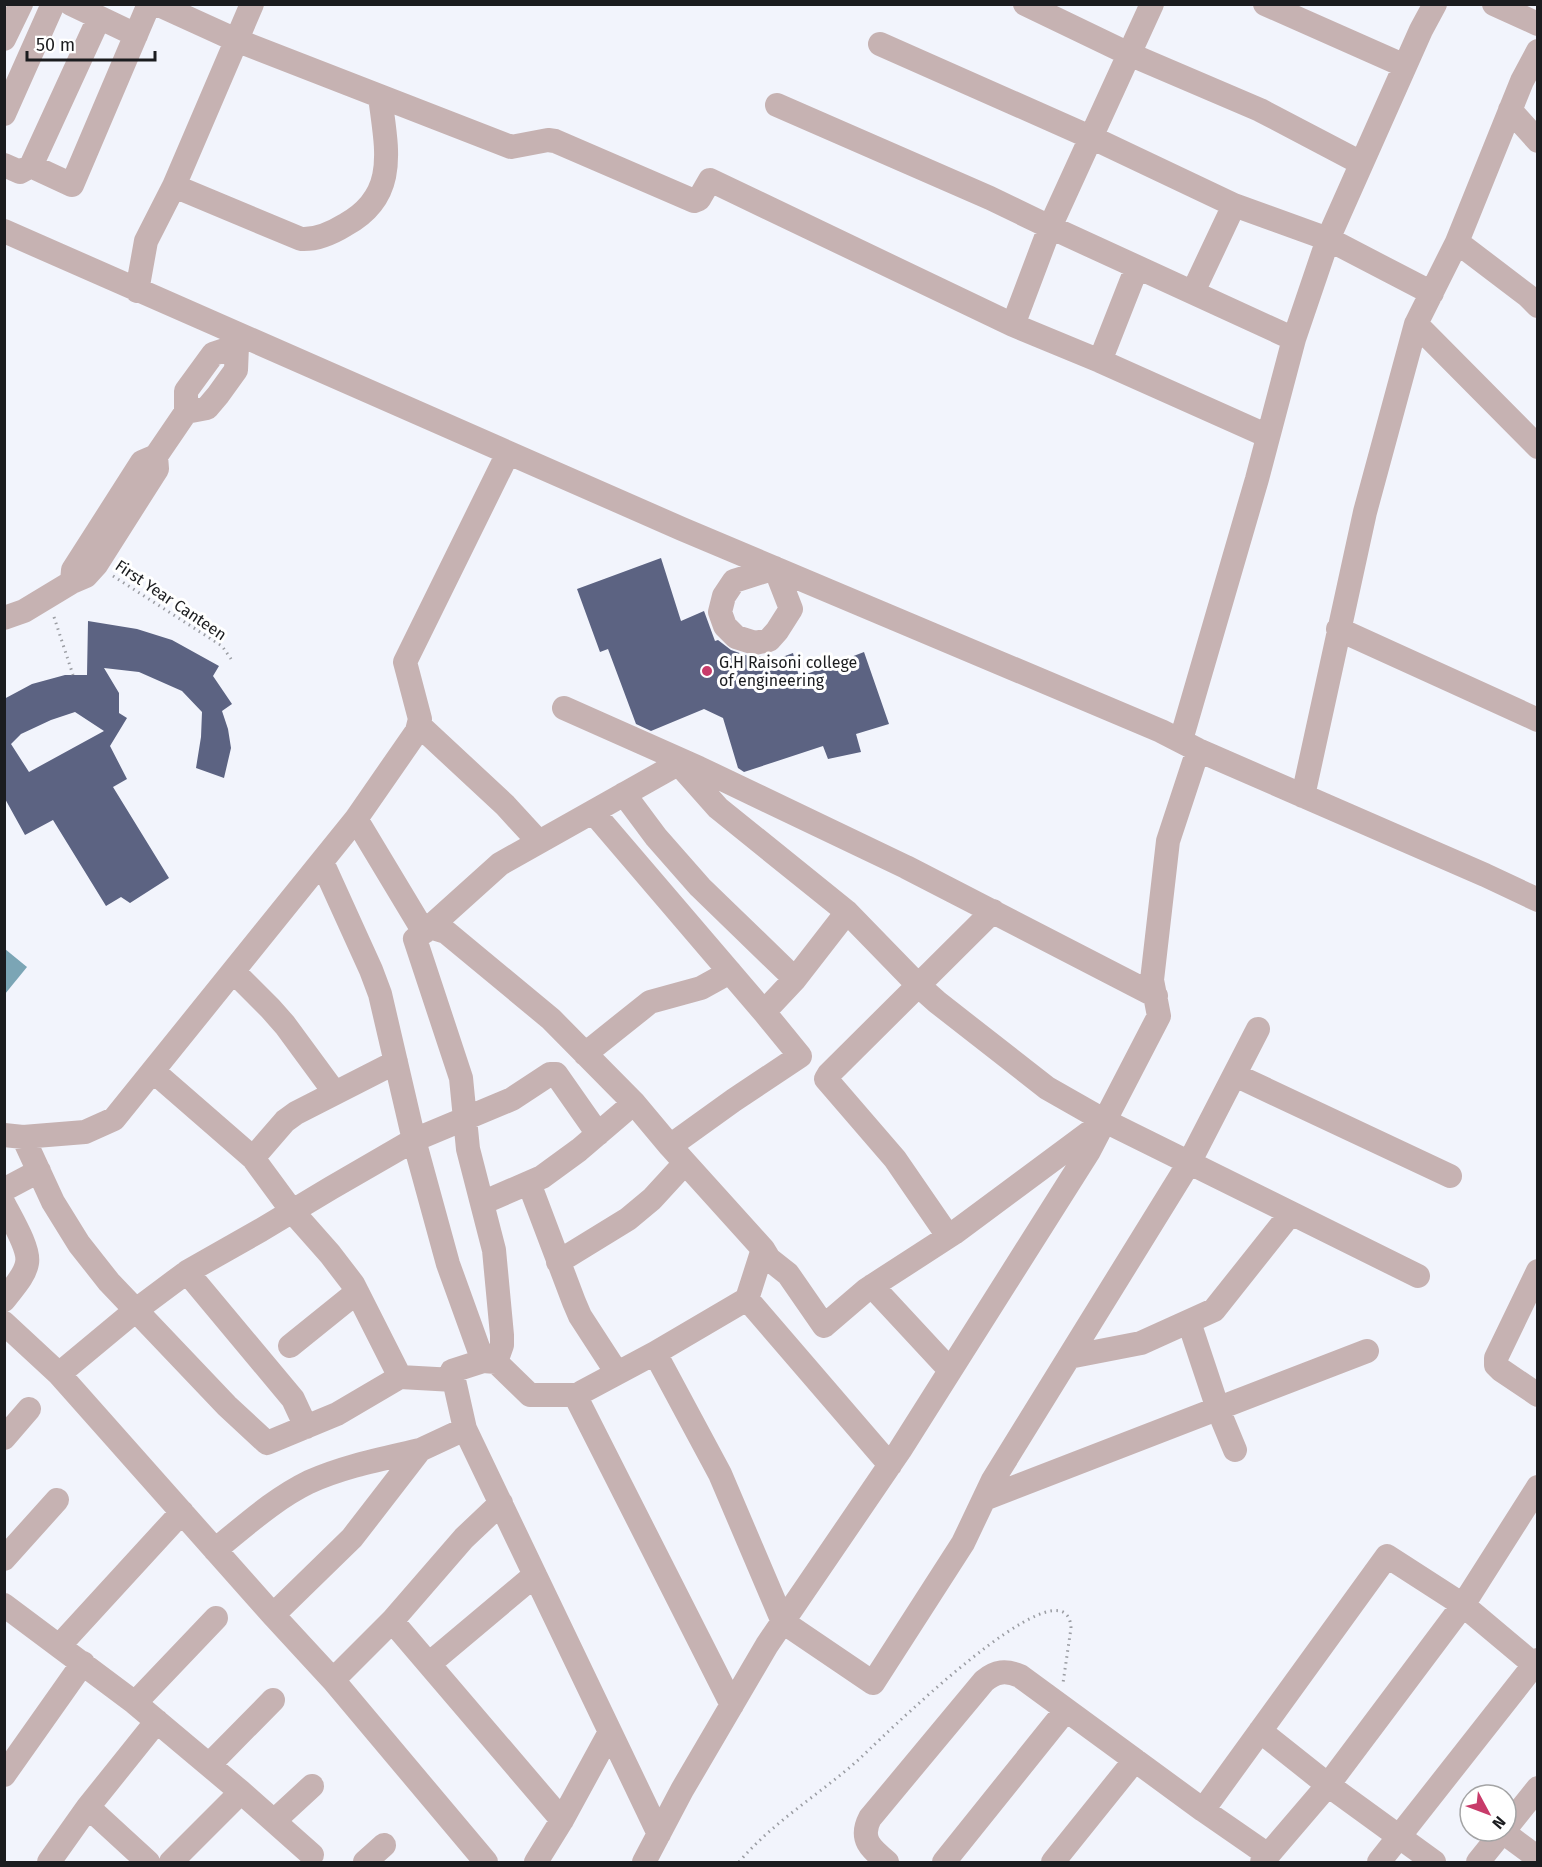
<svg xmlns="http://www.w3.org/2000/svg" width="1542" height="1867" viewBox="0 0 1542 1867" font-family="'Fira Sans',sans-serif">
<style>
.water{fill:#7ba5b5}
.building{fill:#5c6382;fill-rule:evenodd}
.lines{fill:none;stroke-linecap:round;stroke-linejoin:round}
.path{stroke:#9b9da3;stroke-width:3;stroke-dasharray:1.5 4.5;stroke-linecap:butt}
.minor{stroke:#c6b2b2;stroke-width:24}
.poi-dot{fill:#c83b6a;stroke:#fff;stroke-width:2}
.labels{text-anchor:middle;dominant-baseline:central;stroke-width:6;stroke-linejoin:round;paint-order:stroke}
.street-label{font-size:16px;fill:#1b1c1f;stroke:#fff}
.poi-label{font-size:16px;fill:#1b1c1f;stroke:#fff;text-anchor:start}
</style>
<rect width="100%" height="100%" fill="#f2f4fc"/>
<path class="water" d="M 5,949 L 27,967 L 5,994 Z"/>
<path class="building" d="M 661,558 L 681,621 L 704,611 L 715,641 L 718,640 L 731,650 L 751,657 L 761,656 L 764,664 L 793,653 L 799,677 L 864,652 L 889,724 L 856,734 L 861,752 L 828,759 L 823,746 L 744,772 L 738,768 L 723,718 L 704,709 L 651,731 L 636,724 L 608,649 L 600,652 L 577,589 Z
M 88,621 L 137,629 L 172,640 L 219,666 L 213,676 L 232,704 L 222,711 L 228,729 L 231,748 L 224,778 L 196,768 L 201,737 L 202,712 L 182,691 L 139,672 L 104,668 L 119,693 L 119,713 L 127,718 L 110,746 L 127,779 L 113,787 L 169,878 L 130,903 L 121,897 L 106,906 L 53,820 L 25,835 L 4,797 L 4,699 L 32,684 L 65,675 L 87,675 ZM 75,712 L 104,731 L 29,772 L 11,744 L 21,734 L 51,720 Z"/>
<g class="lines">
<path class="path" d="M 113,576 L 222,646 L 231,659
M 54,617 L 73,675
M 739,1862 C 772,1823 818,1795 856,1762 C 872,1748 1067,1552 1071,1628 L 1063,1683"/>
<path class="minor" d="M 71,4 L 136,35
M 157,4 L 236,40 L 511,147 L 548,140 L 555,141 L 694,201 L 699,199 L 710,180 L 1013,325 L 1050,227 L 1152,4
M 1025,4 L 1129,54 L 1260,110 L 1361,163
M 1265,4 L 1405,66
M 1494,4 L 1538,24
M 4,39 L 21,4
M 880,44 L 1099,141 L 1234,205 L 1328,239 L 1432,293
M 1538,51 L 1522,81 L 1457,242 L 1528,296 L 1538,306
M 777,105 L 990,198 L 1050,227 L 1294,339
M 1510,110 L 1538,141
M 4,114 L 53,4
M 4,165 L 20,172 L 31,166 L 72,185 L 149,4
M 31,166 L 99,18
M 174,186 L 301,239 C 317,240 332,233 345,225 C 400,195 386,147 380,96
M 4,231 L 682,529 L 1161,731 L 1198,750 L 1485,875 L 1538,900
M 1457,242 L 1416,324 L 1538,447
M 137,291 L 146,241 L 174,186 L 252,4
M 1193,292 L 1234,205
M 1013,325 L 1100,361 L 1137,267
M 237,346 L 236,370 L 218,395 L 207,408 L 186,412 L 186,391 L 213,354 Z
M 1100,361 L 1268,436
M 156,456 L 157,469 L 96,565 L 86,576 L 72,582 L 73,570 L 142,462 L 156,456 L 186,412
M 775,568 L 791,609 L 777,631 L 769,640 L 755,643 L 736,637 L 725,626 L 720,612 L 724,596 L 734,581 Z
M 4,618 L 24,611 L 72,582
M 1338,629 L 1538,720
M 564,708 L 699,768 L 906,867 L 1156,996
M 419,725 L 505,805 L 539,842
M 1181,740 L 1257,479 L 1294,339 L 1328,239 L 1421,30 L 1435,4
M 678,763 L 718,808 L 847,912
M 624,794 L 656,837 L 700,887 L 795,979 L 847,912 L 918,985 L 937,1002 L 1047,1088 L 1105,1121
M 1303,796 L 1365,512 L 1416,324
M 593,812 L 764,1012
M 356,819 L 424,932
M 322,862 L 371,970 L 380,994 L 414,1140 L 448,1264 L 483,1361
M 430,927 L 500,864 L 683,761
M 234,972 L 270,1008 L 285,1025 L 335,1093
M 795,979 L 764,1012 L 800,1056 L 734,1100 L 670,1146 L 763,1249 L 769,1259 L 788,1274 L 824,1326 L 866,1290 L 954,1233 L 1105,1121 L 1418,1276
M 585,1054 L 650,1002 L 701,988 L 730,972
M 153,1071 L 253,1158 L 292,1211 L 330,1254 L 353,1284 L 400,1377 L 454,1380
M 1235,1075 L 1450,1176
M 4,1135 L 23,1137 L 85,1132 L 114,1119 L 356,819 L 417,731 L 420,719 L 405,662 L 508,453
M 23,1137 L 53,1202 L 79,1244 L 109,1282 L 227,1406 L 267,1443 L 337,1414 L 400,1377
M 253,1158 L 285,1121 L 296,1113 L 396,1062
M 529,1183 L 574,1302 L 580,1316 L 617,1373
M 4,1192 L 7,1188 L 39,1171
M 482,1203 L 542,1177 L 579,1150 L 634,1103
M 4,1204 C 11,1218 30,1249 27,1263 C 25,1276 12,1289 4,1300
M 948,1236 L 895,1159 L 826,1079 L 829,1074 L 993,911
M 558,1262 L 628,1219 L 652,1199 L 685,1163
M 1538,1271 L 1496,1358 L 1496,1365 L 1501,1370 L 1538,1395
M 187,1272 L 293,1399 L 306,1427
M 872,1286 L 950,1370
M 747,1299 L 763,1249
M 1189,1322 L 1218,1409 L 1235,1450
M 4,1323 L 59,1374 L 273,1615 L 333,1680 L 486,1862
M 290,1346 L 357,1292
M 655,1353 L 582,1392 L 578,1397 L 578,1401 L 732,1705
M 1069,1357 L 1141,1343 L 1214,1310 L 1291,1213
M 496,1362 L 530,1395 L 579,1395
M 59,1374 L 136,1310 L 187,1272 L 261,1230 L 331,1188 L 414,1140 L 512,1099 L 550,1074 L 556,1074 L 598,1134
M 465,1429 L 452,1371 L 483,1361 L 496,1362 L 502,1345 L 502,1335 L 494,1250 L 468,1149 L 461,1078 L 415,939 L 430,927 L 446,932 L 551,1019 L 634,1103 L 670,1146
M 4,1438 L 29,1409
M 890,1465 L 747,1299 L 655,1353 L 720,1474 L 783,1622 L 873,1683 L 963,1543 L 993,1480 L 1189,1163 L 1258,1029
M 984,1499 L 1367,1351
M 215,1550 C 245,1526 274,1499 309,1482 C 345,1466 382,1459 420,1450
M 4,1559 L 57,1500
M 4,1605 L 135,1703 L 241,1792 L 312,1855
M 273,1615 L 352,1538 L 420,1450 L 465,1429 L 659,1834
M 392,1621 L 562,1820
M 60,1645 L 182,1512
M 429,1664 L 535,1575
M 333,1680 L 392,1621 L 464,1538 L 501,1503
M 135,1703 L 216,1618
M 1260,1731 L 1328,1785 L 1463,1605 L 1538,1668
M 209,1765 L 273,1700
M 4,1775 L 83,1663
M 88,1807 L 157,1721
M 274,1821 L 312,1786
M 1506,1828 L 1538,1788
M 1503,1832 L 1538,1858
M 1268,1855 L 1203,1810 L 1387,1556 L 1463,1605 L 1538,1487
M 49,1862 L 88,1807 L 148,1862
M 171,1862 L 241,1792
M 365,1862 L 384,1845
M 536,1862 L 562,1820 L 610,1732
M 644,1862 L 682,1790 L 767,1645 L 900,1450 L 1089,1151 L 1159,1016 L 1152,980 L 1168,841 L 1198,750
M 887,1862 C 871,1849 859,1839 870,1818 L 984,1681 C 996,1671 1006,1670 1020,1676 L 1203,1810
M 944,1862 L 1066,1710
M 1053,1862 L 1135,1760
M 1262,1862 L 1328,1785 L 1434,1862
M 1379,1862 L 1538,1660
M 1478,1862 L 1503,1831"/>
</g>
<circle class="poi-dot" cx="707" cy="671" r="6"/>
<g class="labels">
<g class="street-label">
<text transform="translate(171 600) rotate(34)">First Year Canteen</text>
</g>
<g class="poi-label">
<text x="719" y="662">G.H Raisoni college<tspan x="719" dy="18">of engineering</tspan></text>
</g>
</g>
<rect width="1542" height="1867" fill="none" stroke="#1b1c1f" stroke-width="12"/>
<g transform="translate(1488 1813) rotate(131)"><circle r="28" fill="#ffffff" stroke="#a4a4a5" stroke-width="1.5"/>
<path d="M0-4.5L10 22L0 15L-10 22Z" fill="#c83b6a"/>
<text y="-9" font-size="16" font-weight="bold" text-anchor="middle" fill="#1b1c1f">N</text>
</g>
<path d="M27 51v9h128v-9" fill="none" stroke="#1b1c1f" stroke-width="3"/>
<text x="36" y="51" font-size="18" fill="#1b1c1f" stroke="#ffffff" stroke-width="4.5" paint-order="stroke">50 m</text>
</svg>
